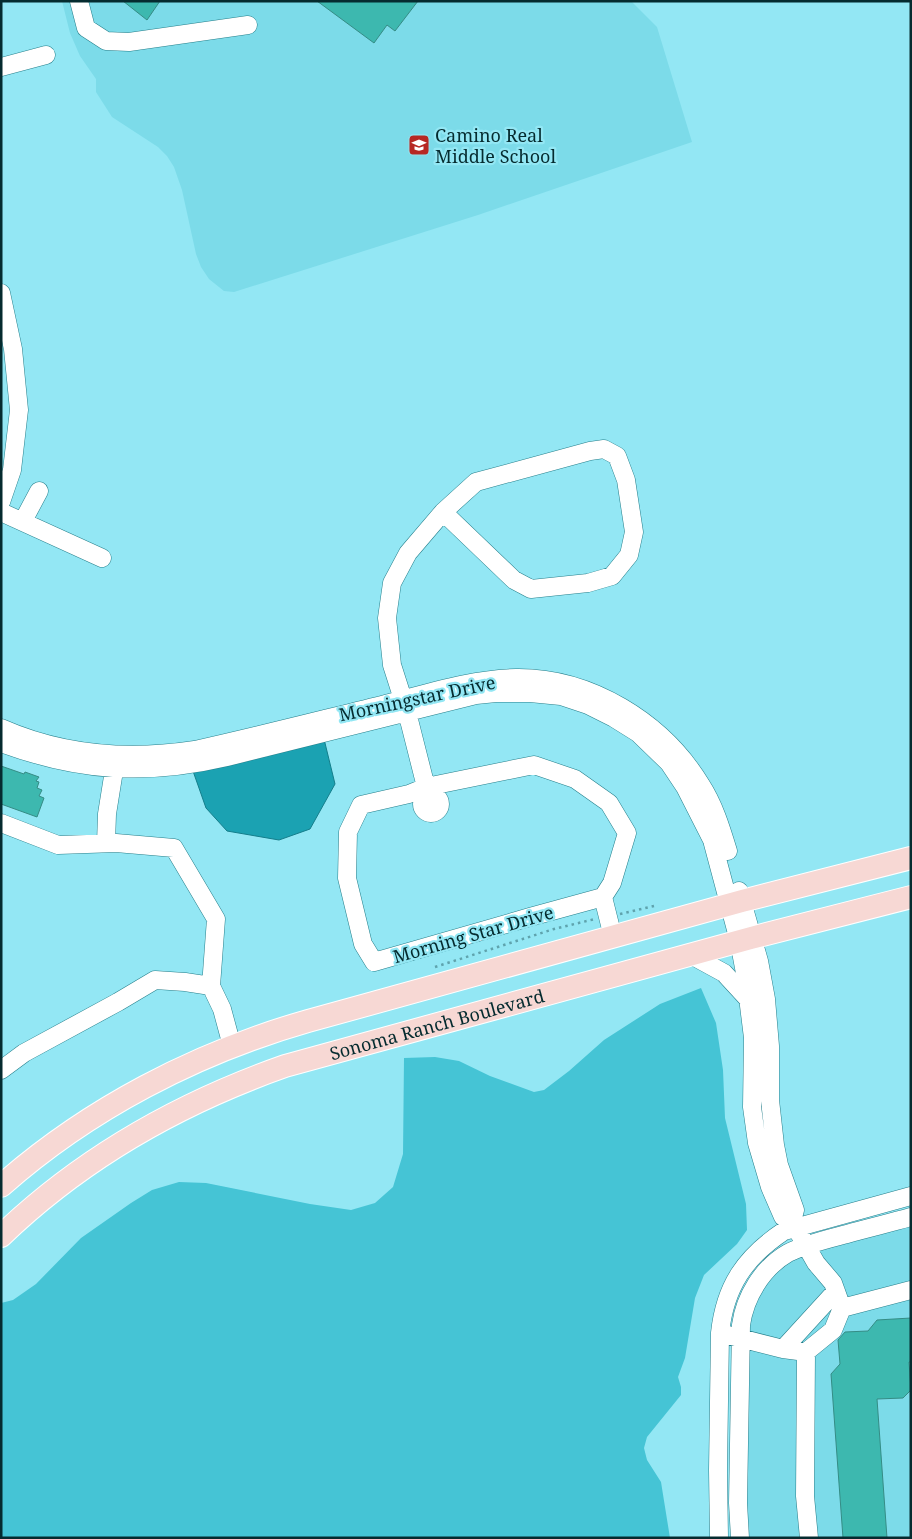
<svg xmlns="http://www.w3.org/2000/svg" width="912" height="1539" viewBox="0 0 912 1539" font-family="'Noto Serif',serif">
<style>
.built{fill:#7cdbe9}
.green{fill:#45c4d5}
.water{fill:#1ba2b2;stroke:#147e8b}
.building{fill:#3db8af;stroke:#358c85}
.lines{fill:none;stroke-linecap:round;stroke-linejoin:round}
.minor-casing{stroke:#257f8b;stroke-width:19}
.major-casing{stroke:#fff;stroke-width:24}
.path{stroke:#5fa3ad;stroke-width:2.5;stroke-dasharray:2.5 4;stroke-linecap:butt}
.minor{stroke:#fff;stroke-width:18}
.major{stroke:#f7d8d4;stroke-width:22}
.labels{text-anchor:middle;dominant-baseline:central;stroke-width:4.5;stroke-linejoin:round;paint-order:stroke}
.poi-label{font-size:18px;fill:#052b2f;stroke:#93e7f4;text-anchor:start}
.street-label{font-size:18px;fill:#052b2f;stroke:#93e7f4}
</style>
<rect width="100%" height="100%" fill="#93e7f4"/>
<path class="built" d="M 62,1 L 631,1 L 657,27 L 692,142 L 478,215 L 234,292 L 224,291 L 209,279 L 201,267 L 196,254 L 182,190 L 174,167 L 167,156 L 158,147 L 112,117 L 96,92 L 96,79 L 80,56 L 70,33 Z
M 911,1225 L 911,1538 L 747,1538 L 745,1513 L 749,1319 L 754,1303 L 763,1288 L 775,1273 L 789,1262 L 810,1252 Z"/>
<path class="green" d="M 701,988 L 716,1023 L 723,1070 L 725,1118 L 746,1204 L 747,1230 L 737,1244 L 704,1275 L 695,1298 L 685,1358 L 678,1377 L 681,1387 L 681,1395 L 647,1437 L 644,1448 L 647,1460 L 661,1482 L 670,1538 L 1,1538 L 1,1303 L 13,1300 L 36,1284 L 81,1238 L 131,1203 L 152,1190 L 179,1182 L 206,1183 L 310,1204 L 351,1210 L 375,1203 L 393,1187 L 403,1154 L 404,1058 L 435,1057 L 459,1061 L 490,1076 L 534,1092 L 544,1090 L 569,1071 L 604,1040 L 660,1004 Z"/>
<path class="water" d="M 324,739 L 335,784 L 310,829 L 279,840 L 227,831 L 206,808 L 193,771 Z"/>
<path class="building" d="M 123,1 L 160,1 L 147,20 Z
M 317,1 L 418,1 L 395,31 L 387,25 L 374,43 Z
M 1,766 L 24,774 L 25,772 L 39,777 L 36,781 L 39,782 L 37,788 L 42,790 L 39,796 L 44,798 L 37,817 L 1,804 Z
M 911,1318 L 911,1362 L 909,1362 L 911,1390 L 903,1398 L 877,1399 L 887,1538 L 843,1538 L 831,1374 L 840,1364 L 838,1340 L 845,1332 L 868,1331 L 877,1320 Z"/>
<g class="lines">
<g class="minor-casing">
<path id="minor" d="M 79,1 L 86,28 L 106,41 L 129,42 L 248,25
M 1,67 L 46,55
M 1,293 L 13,349 L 19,410 L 12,470 L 1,502
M 1,512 L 102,558
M 23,521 L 39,491
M 1,728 C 62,755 129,760 195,750 C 258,736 320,720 382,705 C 426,694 470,679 516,678 C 590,677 663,722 701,785 C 714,805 721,828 728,851
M 1,743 C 80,772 146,776 227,757 L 476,695 L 496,693 L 530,693 L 561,696 L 588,705 L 614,718 L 638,733 L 669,763 L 685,787 L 712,840 L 739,941 L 745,973 L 753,1038 L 752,1107 L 757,1143 L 770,1187 L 783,1217 L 792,1221 L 816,1263 L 833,1283 L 842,1308 L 833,1330 L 806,1352 L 783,1349 L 720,1333
M 534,765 L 575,779 L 609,803 L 627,833 L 612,883 L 603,897 L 530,917 L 374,962 L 363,944 L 347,878 L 348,832 L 361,805 L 409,794 L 426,787 Z
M422 804a9 9 0 1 1 18 0a9 9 0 1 1-18 0Z
M 428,795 L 407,712 L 392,665 L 387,618 L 392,583 L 408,553 L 443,512 L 476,482 L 590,451 L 604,449 L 617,456 L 626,480 L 634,532 L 629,555 L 612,576 L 588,583 L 531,589 L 514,580 L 443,512
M 1,823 L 58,845 L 116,843 L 174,848 L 216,919 L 211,986 L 222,1009 L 232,1046
M 106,843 L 107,814 L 116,758
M 739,891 L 759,961 L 766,999 L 770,1046 L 770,1100 L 775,1145 L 779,1165 L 795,1210 L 792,1221
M 603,897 L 613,937
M 691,955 L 724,973 L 747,998
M 1,1070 L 24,1053 L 118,1002 L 155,980 L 185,982 L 211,986
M 842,1308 L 911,1290
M 783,1349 L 836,1291
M 806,1352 L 805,1496 L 809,1538
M 719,1538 L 718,1470 L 720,1333 C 725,1286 745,1257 784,1231 L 911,1196
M 740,1538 L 738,1503 L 741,1325 C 745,1297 762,1268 788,1253 C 806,1244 828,1239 847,1234 C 868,1228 890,1223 911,1217"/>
</g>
<g class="major-casing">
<g id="major">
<path d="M 1,1186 C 88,1109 196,1053 308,1021 L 742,901 L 911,858"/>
<path id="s1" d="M 1,1236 C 82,1158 180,1103 285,1066 L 751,938 L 911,897"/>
</g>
</g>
<path class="path" d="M 620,914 L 654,906
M 435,967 L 554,929 L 595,919"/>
<use href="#minor" class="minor"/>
<use href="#major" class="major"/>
</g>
<defs>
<g id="school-square" transform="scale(1.125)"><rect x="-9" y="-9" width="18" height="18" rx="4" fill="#b72823" stroke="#93e7f4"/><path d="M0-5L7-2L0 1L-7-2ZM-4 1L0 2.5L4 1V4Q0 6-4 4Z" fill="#fff"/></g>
</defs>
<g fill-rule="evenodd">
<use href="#school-square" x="419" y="145"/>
</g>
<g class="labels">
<g class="poi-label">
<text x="435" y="135">Camino Real<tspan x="435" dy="21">Middle School</tspan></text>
</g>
<g class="street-label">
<text transform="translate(417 698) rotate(-12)">Morningstar Drive</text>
<text transform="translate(473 934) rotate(-16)">Morning Star Drive</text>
<text stroke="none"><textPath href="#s1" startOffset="491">Sonoma Ranch Boulevard</textPath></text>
</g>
</g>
<rect width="912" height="1539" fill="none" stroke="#052b2f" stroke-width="5"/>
</svg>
